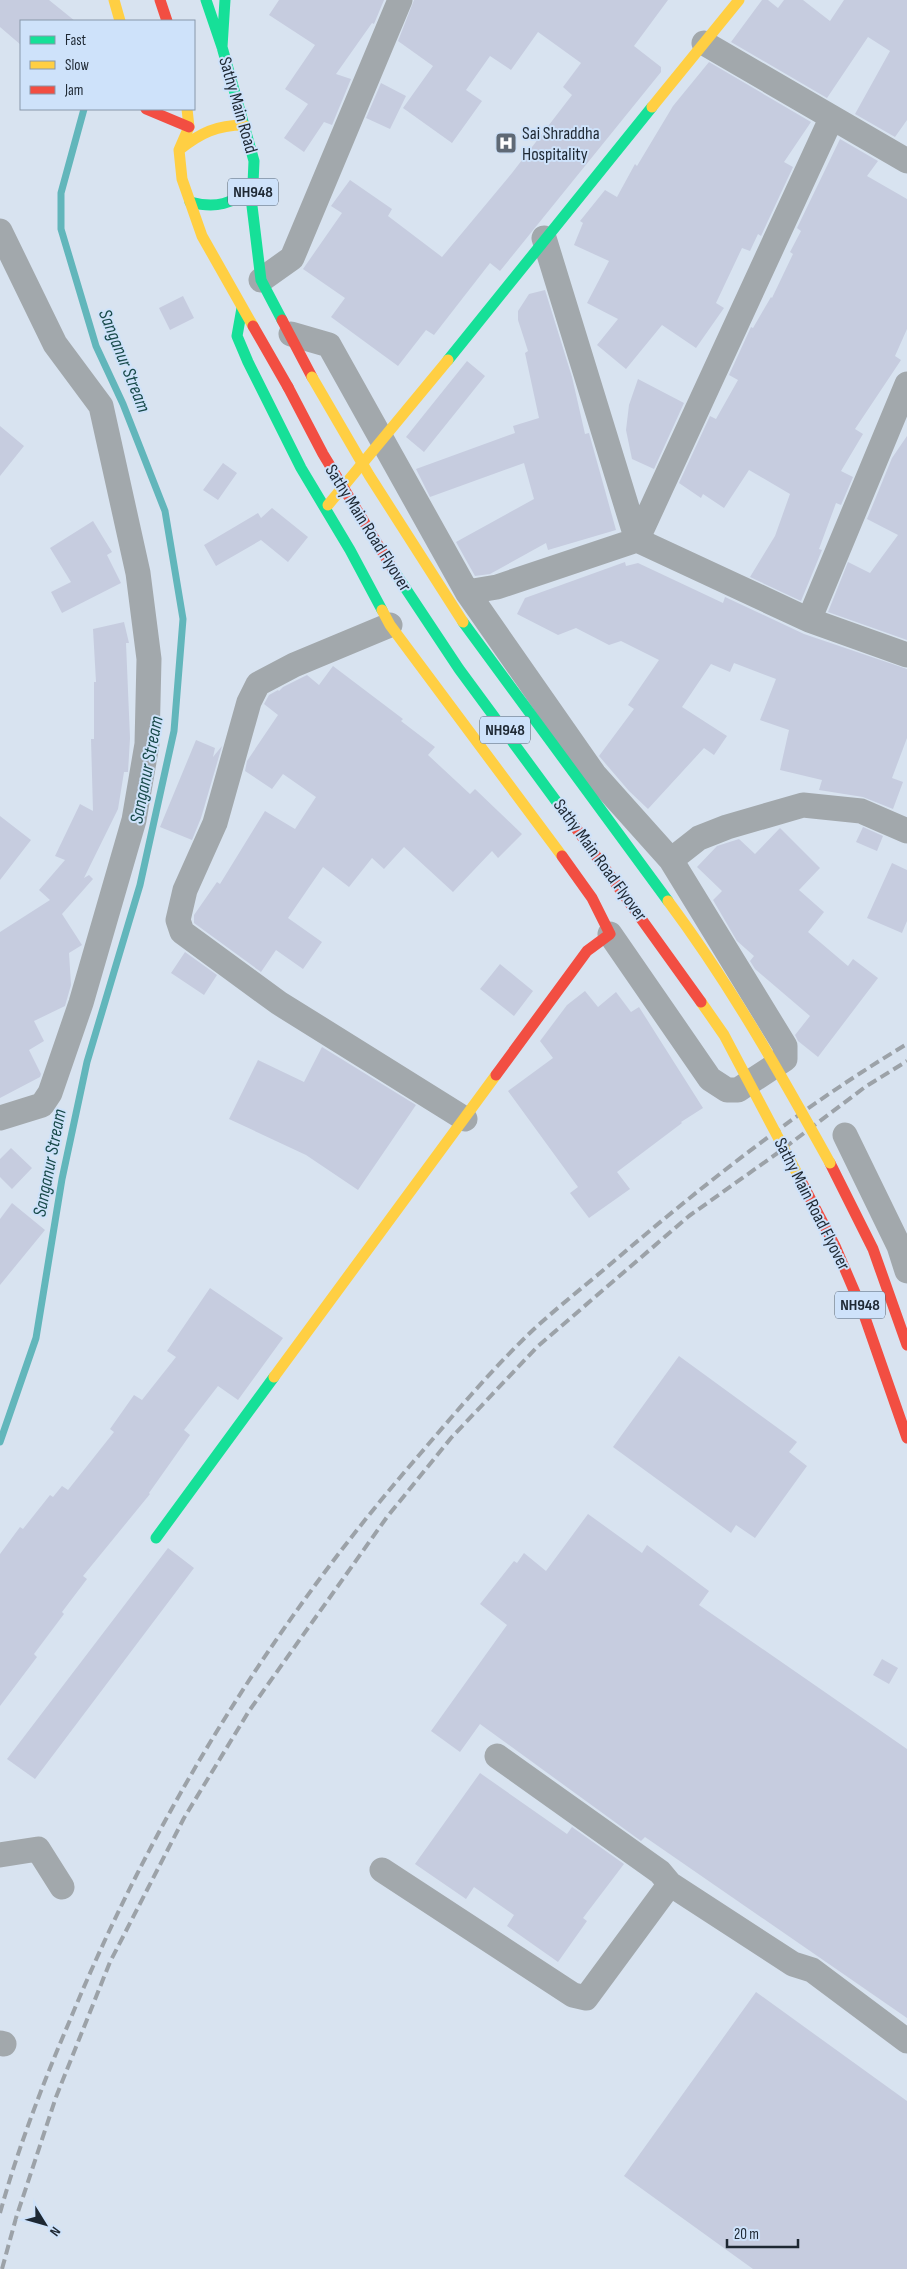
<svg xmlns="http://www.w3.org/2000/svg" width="907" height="2269" viewBox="0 0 907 2269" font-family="'Sofia Sans Condensed',sans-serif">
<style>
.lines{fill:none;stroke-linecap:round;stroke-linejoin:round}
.stream{stroke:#62b6bb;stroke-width:7}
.building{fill:#c6ccdf}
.street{stroke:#a2a8ac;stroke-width:25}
.fast{stroke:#16e098;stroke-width:11}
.slow{stroke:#ffcf43;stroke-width:11}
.jam{stroke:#f24e42;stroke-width:11}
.rail{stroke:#9ca2a8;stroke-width:4;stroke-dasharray:10 5;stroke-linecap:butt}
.fast-bridge{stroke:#16e098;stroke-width:11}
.slow-bridge{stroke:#ffcf43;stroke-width:11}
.jam-bridge{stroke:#f24e42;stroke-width:11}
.labels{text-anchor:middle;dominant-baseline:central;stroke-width:4;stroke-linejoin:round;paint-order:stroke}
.shield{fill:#cee2fa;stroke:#53606f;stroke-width:1}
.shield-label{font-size:16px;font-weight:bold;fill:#1e2833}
.street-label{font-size:18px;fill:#1e2833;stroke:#cee2fa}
.poi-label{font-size:18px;fill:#1e2833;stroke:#cee2fa;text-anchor:start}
.water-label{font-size:19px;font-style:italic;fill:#184a4a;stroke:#cee2fa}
</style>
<rect width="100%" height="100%" fill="#d8e3f0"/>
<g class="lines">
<path class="stream" d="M 0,1442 L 36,1338 L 62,1179 L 87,1062 L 140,885 L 174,731 L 183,619 L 165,511 L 123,404 L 96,346 L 61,229 L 61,193 L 84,109"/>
</g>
<path class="building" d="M 0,0 L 49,0 L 75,21 L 21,21 L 21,45 L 0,27 Z
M 279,0 L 384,0 L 374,24 L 372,23 L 336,74 L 351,79 L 332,125 L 324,122 L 304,152 L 284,138 L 308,104 L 285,89 L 315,45 L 269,15 Z
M 414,0 L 668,0 L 634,46 L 661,67 L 661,72 L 500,271 L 490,263 L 434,335 L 426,330 L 398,366 L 331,317 L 345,298 L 303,269 L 342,213 L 331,206 L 350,180 L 392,209 L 388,216 L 442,257 L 512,173 L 572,95 L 563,87 L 581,63 L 538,32 L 511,70 L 490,56 L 466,90 L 482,101 L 452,143 L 403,108 L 433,66 L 398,41 Z
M 762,0 L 768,0 L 778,8 L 784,0 L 803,0 L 830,21 L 844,0 L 907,0 L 907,120 L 895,137 L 855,114 L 890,51 L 868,37 L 827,98 L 731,42 Z
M 709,62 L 811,122 L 784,162 L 793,167 L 761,236 L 758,234 L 750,251 L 742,248 L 716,303 L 724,308 L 696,348 L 662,325 L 626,369 L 597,345 L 618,319 L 587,303 L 609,261 L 574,245 L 583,223 L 580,221 L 605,190 L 617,197 L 635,164 L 637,166 L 673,106 Z
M 381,83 L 406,96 L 390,129 L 366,118 Z
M 840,139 L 878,161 L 867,176 L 907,199 L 907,329 L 895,356 L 901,360 L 855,429 L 863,434 L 841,471 L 853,477 L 841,505 L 836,503 L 819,549 L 822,550 L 801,601 L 750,577 L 775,536 L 790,494 L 749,470 L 724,508 L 703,494 L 701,498 L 679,483 L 710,416 L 716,419 L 738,380 L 729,375 L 751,327 L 753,328 L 771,297 L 772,298 L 793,254 L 790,252 L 801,231 L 797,228 Z
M 545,290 L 572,377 L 585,434 L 589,433 L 616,530 L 548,550 L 546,543 L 490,574 L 475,576 L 456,542 L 534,499 L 524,463 L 430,497 L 416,469 L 515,433 L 513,426 L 539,418 L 525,353 L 528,351 L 518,320 L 518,311 L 529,294 Z
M 183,296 L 194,318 L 170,330 L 159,308 Z
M 467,361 L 485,376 L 424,452 L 406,437 Z
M 638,379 L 684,403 L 654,469 L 632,459 L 626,430 L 629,405 Z
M 0,426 L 24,446 L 0,476 Z
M 907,436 L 907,640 L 828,612 L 848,562 L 870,573 L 898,535 L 867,519 L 892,458 Z
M 223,463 L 237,473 L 218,500 L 203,490 Z
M 272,508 L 308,537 L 288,562 L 261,540 L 216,566 L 204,545 L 258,513 L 261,518 Z
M 93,521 L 112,552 L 107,555 L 121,583 L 62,613 L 51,592 L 71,582 L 50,548 Z
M 625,562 L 626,566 L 638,563 L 723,603 L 725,597 L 804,634 L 907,669 L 907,738 L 892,778 L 903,782 L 893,809 L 863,797 L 819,790 L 822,780 L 780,770 L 789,730 L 760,720 L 776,679 L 734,663 L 730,672 L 711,664 L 682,707 L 727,736 L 714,755 L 704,748 L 648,809 L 629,791 L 599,756 L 634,709 L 628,705 L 659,660 L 621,641 L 609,645 L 576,628 L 558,635 L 517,614 L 525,598 Z
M 124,622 L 129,643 L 126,643 L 130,738 L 128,772 L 124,772 L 118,809 L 84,878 L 89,875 L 93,879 L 62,914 L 82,945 L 69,953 L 71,985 L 65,1006 L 34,1021 L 44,1041 L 29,1050 L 41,1074 L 40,1077 L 0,1098 L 0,932 L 50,900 L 39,890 L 65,860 L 55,856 L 80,804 L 93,811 L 91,739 L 94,739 L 94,682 L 96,682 L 93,629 Z
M 333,666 L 403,719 L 401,721 L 435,747 L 428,755 L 470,794 L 475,789 L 522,834 L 498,858 L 492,851 L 453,892 L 404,847 L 384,869 L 372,858 L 349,887 L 323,867 L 288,918 L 322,942 L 303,969 L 276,950 L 261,972 L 194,923 L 194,915 L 217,882 L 220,884 L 265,811 L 295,829 L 316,797 L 283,774 L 272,789 L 245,771 L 247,761 L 278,715 L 264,704 L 269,695 L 278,690 L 279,691 L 283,687 L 307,675 L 319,685 Z
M 196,740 L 215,748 L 213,757 L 222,746 L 201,818 L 192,840 L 160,827 Z
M 0,816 L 31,840 L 0,880 Z
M 863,827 L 883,836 L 877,851 L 856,842 Z
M 780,828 L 820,868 L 799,890 L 824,912 L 808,932 L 848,966 L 853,959 L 878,978 L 818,1057 L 798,1041 L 795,1035 L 810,1016 L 755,969 L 750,961 L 754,956 L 737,941 L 713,900 L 722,891 L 697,867 L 717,846 L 739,839 L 755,854 Z
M 892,863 L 907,870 L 907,921 L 902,933 L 867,918 Z
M 185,952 L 217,975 L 204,995 L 171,973 Z
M 500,964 L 533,991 L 514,1016 L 480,989 Z
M 585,991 L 598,1007 L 616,992 L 631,1012 L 639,1007 L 703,1108 L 681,1122 L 682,1123 L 617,1172 L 630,1189 L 589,1218 L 570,1193 L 578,1187 L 508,1091 L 553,1058 L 540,1041 L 567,1005 Z
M 322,1047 L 416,1105 L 358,1190 L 306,1155 L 229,1119 L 258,1060 L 304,1082 Z
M 11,1148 L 32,1168 L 12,1189 L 0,1177 L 0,1159 Z
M 12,1203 L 45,1230 L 0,1285 L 0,1219 Z
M 210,1288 L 283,1338 L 238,1400 L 218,1386 L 184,1430 L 190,1435 L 149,1493 L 150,1494 L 83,1576 L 87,1579 L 62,1612 L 64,1614 L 34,1654 L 37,1657 L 0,1706 L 0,1554 L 20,1527 L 23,1529 L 50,1495 L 53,1497 L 62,1486 L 68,1490 L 114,1432 L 110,1429 L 134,1395 L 142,1400 L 176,1357 L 167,1351 Z
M 679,1356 L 797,1442 L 789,1452 L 807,1466 L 755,1538 L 736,1525 L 731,1533 L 613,1447 Z
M 588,1514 L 642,1553 L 647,1545 L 709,1591 L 699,1605 L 907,1749 L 907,2018 L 645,1837 L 641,1841 L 480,1724 L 460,1752 L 431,1731 L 507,1625 L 480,1604 L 514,1561 L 517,1563 L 524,1553 L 546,1571 Z
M 168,1548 L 194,1568 L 35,1779 L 7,1759 Z
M 882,1659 L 898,1668 L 889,1684 L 873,1675 Z
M 480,1773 L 567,1834 L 572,1827 L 624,1864 L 583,1918 L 587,1921 L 558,1962 L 507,1926 L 514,1915 L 474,1887 L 466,1899 L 415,1864 Z
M 756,1992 L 907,2101 L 907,2269 L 753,2269 L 624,2176 Z"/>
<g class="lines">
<path class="street" d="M 704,43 L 907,161
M 0,231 L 55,344 L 101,406 L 138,573 L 149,659 L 147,744 L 134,820 L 81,1003 L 50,1093 L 42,1105 L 0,1118
M 544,238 L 637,540
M 261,280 L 292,258 L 400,0
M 291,334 L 329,345 L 467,592 L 594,774 L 671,860 L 785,1046 L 785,1059 L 738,1090 L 727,1090 L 710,1079 L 610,934
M 637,540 L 831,119
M 467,592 L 497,587 L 637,540 L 809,620 L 907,655
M 809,620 L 907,384
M 390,625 L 294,665 L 258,684 L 249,702 L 215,823 L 185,890 L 178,920 L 182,932 L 279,1003 L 465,1119
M 671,860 L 699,838 L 727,827 L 803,805 L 861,811 L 907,831
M 845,1135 L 899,1246 L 907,1271
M 497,1756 L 660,1872 L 670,1884 L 793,1964 L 812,1970 L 907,2041
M 0,1855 L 38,1849 L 62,1887
M 382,1870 L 573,1995 L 586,1998 L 670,1884
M 0,2043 L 4,2044"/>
<path class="fast" d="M 206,0 L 222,47 L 254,161 L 252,206 L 261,280 L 282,320
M 222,47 L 225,0
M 190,202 C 216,209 232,204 253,187
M 242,308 L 237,336 L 248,362 L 301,468 L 350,550 L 382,610
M 448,360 L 652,107
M 156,1538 L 274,1377"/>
<path class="slow" d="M 114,0 L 120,21
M 652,107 L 739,0
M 187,109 L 189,127 L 179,150 L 182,179 L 202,236 L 253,326
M 179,150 C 200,133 217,125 244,125
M 328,505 L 448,360
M 382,610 L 390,625 L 562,856
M 274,1377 L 496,1075"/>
<path class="jam" d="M 160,0 L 167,21
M 146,109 L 189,127
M 282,320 L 312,377
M 253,326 L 288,387
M 496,1075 L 587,951 L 610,934 L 592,898 L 562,856
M 830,1163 L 873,1249 L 907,1345
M 799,1177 L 835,1246 L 862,1309 L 907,1438"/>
<path class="rail" d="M 0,2213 C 18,2148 43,2083 70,2020 C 155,1814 274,1622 420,1454 C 456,1412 493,1368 533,1330 C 561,1304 591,1281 620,1256 C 710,1179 805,1105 907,1044
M 2,2269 L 16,2218 L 56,2097 L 110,1962 L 184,1818 L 249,1711 L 387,1517 L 451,1438 L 537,1347 L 689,1216 L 779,1152 L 865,1087 L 907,1061"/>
<path class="fast-bridge" d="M 392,568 L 459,669 L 573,824
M 463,622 L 668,901"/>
<path class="slow-bridge" d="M 312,377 L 369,475 L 463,622
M 668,901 C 730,984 780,1073 830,1163
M 701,1002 L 724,1035 L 799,1177"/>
<path class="jam-bridge" d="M 288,387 L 323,454 L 392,568
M 573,824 L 701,1002"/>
</g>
<defs>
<g id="hospital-square" transform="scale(1.125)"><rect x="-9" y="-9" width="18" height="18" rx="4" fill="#5f6975" stroke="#cee2fa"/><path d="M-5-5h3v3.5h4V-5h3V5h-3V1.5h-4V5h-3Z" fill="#fff"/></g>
</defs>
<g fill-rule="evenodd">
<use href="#hospital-square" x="506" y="143"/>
</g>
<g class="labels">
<g class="shield">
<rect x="228" y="178.5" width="50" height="27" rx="4"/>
<rect x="480" y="716.5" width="50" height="27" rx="4"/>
<rect x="835" y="1291.5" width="50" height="27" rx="4"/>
</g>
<g class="shield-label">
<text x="253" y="192">NH948</text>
<text x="505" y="730">NH948</text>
<text x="860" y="1305">NH948</text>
</g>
<g class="street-label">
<text transform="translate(238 105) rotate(74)">Sathy Main Road</text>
<text transform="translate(368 528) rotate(58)">Sathy Main Road Flyover</text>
<text transform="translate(600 860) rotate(54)">Sathy Main Road Flyover</text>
<text transform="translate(812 1204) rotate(63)">Sathy Main Road Flyover</text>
</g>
<g class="poi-label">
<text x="522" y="133">Sai Shraddha<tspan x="522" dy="21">Hospitality</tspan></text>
</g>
<g class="water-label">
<text transform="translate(124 361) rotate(68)">Sanganur Stream</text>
<text transform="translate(147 770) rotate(-79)">Sanganur Stream</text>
<text transform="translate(50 1163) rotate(-79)">Sanganur Stream</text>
</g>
</g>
<rect x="20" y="20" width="175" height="90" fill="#cee2fa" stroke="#8898aa"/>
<rect x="30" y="36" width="25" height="8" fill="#16e098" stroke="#8898aa"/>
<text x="65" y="45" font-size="15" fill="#1e2833">Fast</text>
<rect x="30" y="61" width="25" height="8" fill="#ffcf43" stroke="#8898aa"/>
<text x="65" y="70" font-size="15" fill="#1e2833">Slow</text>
<rect x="30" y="86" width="25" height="8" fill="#f24e42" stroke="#8898aa"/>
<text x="65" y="95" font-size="15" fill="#1e2833">Jam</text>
<g transform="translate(45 2224) rotate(127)" stroke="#cee2fa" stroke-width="4" paint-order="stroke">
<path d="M0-4L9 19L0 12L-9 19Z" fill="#1e2833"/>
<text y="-8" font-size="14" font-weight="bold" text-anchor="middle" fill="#1e2833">N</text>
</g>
<path d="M727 2239v8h71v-8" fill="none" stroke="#1e2833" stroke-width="2.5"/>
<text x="734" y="2239" font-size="15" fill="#1e2833" stroke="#cee2fa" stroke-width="4" paint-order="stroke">20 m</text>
</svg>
